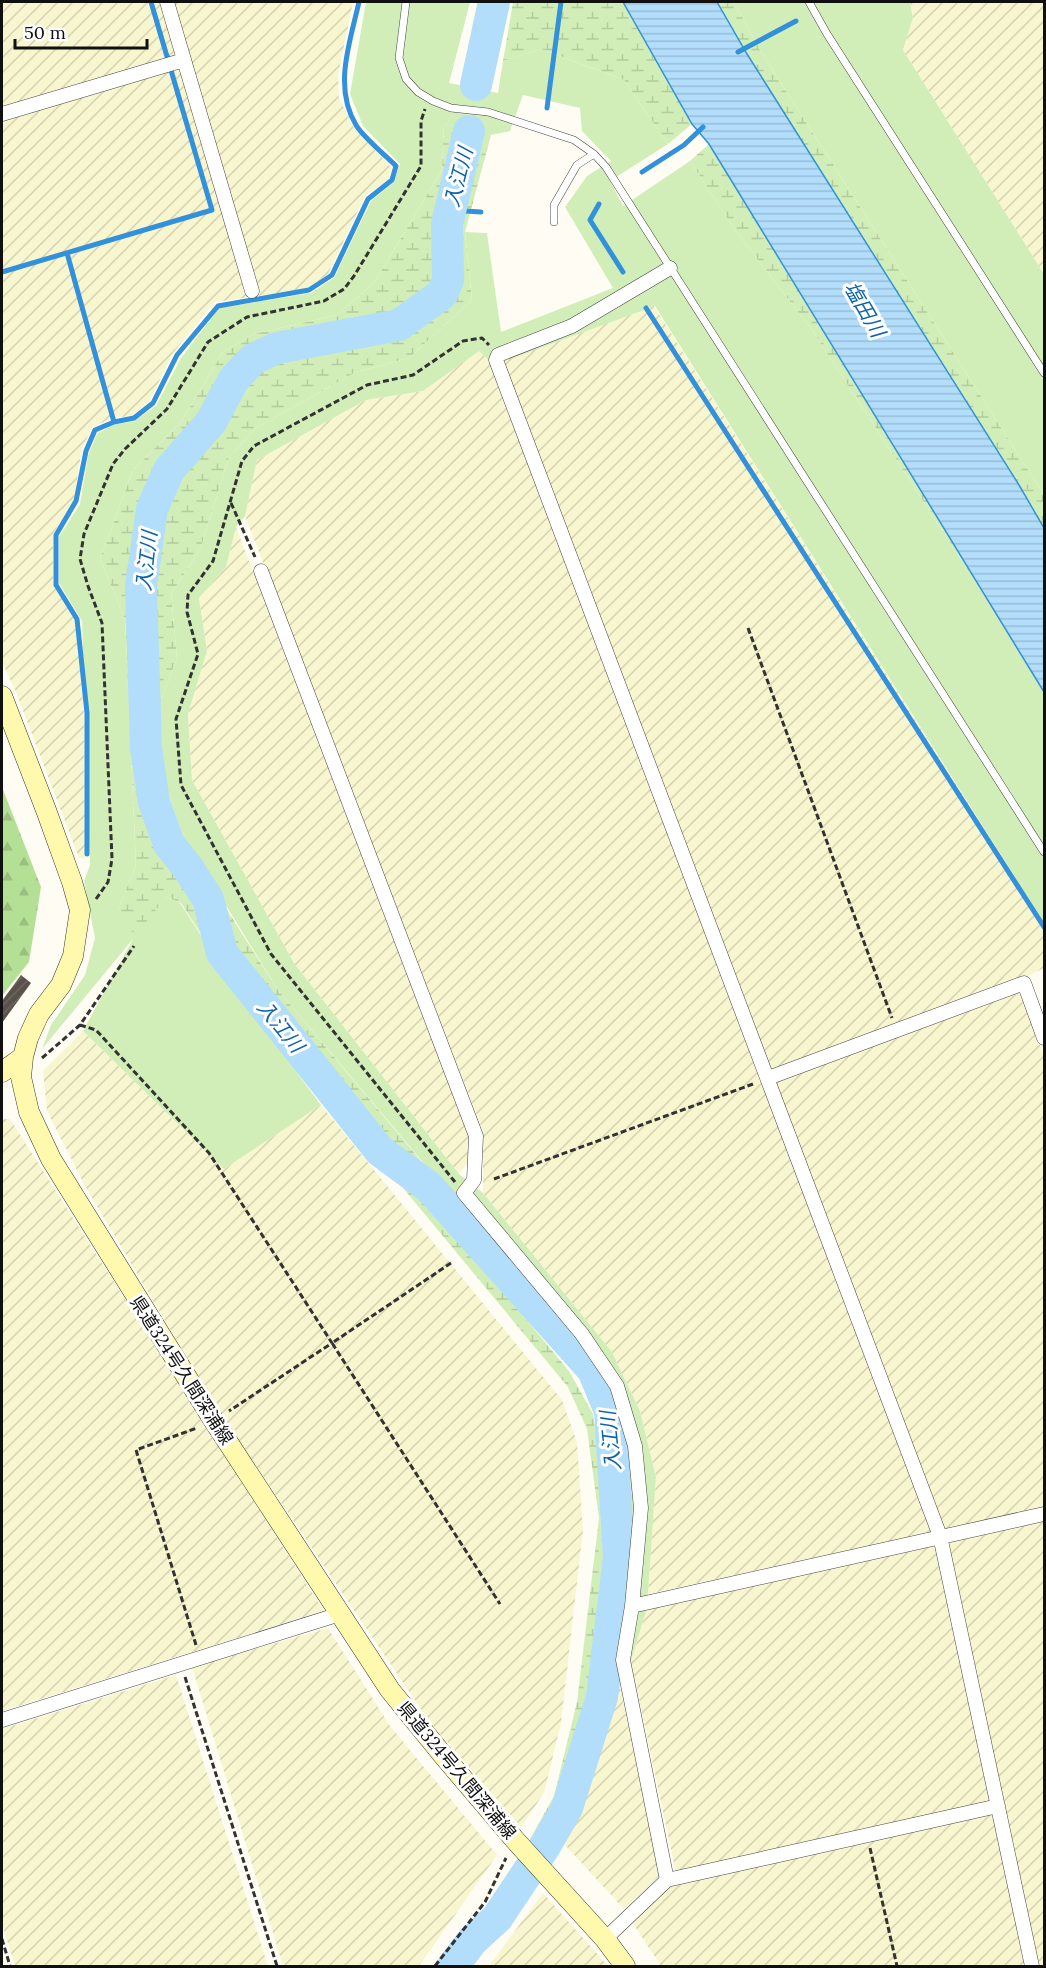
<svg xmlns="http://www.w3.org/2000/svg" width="1046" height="1968" viewBox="0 0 1046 1968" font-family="Lora,'Noto Sans JP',serif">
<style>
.farmland{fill:url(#farmland-furrows)}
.grass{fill:#d2eeb8}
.forest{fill:url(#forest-firs)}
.wetland{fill:url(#wetland-marsh)}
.water{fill:url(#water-rules);stroke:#3291da;stroke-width:1.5}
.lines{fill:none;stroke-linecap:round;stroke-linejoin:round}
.stream{stroke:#3291da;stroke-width:5}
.river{stroke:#b2defc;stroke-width:32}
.building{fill:url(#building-hatch)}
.lane-casing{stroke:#434343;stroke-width:8}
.street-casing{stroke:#434343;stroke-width:15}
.secondary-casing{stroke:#323232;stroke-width:21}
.path{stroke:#323232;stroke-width:3;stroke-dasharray:6 3;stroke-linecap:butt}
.lane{stroke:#fff;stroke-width:7}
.street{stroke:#fff;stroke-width:14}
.secondary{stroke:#fff9ae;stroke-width:20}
.labels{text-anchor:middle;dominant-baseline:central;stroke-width:6;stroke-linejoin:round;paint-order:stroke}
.street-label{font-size:18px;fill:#101010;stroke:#fff}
.water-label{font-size:20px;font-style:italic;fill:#0c62af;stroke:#fff}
</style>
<defs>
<pattern id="farmland-furrows" width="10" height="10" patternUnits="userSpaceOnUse" patternTransform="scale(1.5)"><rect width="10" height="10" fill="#f8f6cf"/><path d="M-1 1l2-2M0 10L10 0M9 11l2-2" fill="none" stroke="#d4d2b1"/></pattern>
<pattern id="forest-firs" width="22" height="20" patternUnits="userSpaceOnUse" patternTransform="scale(1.5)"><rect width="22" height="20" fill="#b4e095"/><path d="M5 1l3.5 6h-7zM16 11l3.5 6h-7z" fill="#9abf7f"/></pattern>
<pattern id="wetland-marsh" width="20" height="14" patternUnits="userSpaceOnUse" patternTransform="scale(1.5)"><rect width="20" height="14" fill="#d2eeb8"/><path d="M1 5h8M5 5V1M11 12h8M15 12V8" fill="none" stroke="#b3cb9d"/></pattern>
<pattern id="water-rules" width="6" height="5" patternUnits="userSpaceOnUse" patternTransform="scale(1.5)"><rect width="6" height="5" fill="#b2defc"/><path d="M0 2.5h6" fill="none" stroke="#98bdd7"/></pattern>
<pattern id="building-hatch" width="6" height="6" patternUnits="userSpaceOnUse" patternTransform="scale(1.5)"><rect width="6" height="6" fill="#5a514b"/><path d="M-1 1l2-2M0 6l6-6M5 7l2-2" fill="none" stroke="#6d6561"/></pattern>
</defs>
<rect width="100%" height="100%" fill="#fffdf3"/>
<path class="farmland" d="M 2,2 L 353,2 L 338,75 L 339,98 L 354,128 L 392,168 L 388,180 L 365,196 L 328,274 L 307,289 L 215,302 L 173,353 L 149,402 L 131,416 L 111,418 L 92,428 L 82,448 L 74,500 L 53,534 L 53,584 L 75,620 L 84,714 L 85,859 L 79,858 L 16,692 L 2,662 Z
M 910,2 L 1044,2 L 1044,274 L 903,50 L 913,18 Z
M 654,306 L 1044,923 L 1044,968 L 1016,982 L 1044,1056 L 1044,1508 L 945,1530 L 503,361 Z
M 479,350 L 494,365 L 931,1532 L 648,1594 L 656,1477 L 640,1411 L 612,1352 L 483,1193 L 483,1131 L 245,516 L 257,460 L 366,400 L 423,391 Z
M 236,527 L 469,1137 L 468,1162 L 459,1174 L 294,963 L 192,780 L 188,714 L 207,651 L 199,598 L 226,567 Z
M 83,1031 L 224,1169 L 321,1105 L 562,1400 L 577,1442 L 583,1530 L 561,1723 L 544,1793 L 521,1827 L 429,1721 L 217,1408 L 85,1186 L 47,1111 L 43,1071 Z
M 2,1119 L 10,1119 L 324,1611 L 2,1711 Z
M 1044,1519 L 1044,1966 L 1039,1966 L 948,1542 Z
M 935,1545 L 991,1801 L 676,1873 L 631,1661 L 647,1608 Z
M 328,1628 L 390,1726 L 497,1855 L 419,1966 L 283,1966 L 192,1667 Z
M 617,1673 L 660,1875 L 624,1909 L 564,1844 L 592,1782 Z
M 176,1675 L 268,1966 L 15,1966 L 2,1924 L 2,1729 Z
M 992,1813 L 1025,1966 L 661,1966 L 632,1922 L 672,1885 Z
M 543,1893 L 608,1966 L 489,1966 Z"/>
<path class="grass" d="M 366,2 L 470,2 L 449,83 L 498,93 L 503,61 L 541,49 L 624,80 L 668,144 L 610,181 L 623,206 L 690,161 L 735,230 L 812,330 L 995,612 L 1044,693 L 1044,923 L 655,306 L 494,365 L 479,351 L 423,391 L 366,400 L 257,460 L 245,516 L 236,527 L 226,567 L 199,598 L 207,651 L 188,714 L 192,780 L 294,963 L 459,1174 L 483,1193 L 612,1352 L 640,1411 L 656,1477 L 647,1608 L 631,1661 L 617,1673 L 631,1516 L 616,1412 L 596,1368 L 278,990 L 182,834 L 164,781 L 155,716 L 177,658 L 171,594 L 200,550 L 229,457 L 256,428 L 356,372 L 409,358 L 472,300 L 465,232 L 487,233 L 501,332 L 613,288 L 565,207 L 587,176 L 611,161 L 582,131 L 580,108 L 523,95 L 510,131 L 491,135 L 444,124 L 442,170 L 374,283 L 337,315 L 254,334 L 223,352 L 181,422 L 133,470 L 100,559 L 125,619 L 136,865 L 118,910 L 166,897 L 180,903 L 245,1003 L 321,1105 L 224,1169 L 83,1031 L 133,939 L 42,1049 L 51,1025 L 85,975 L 95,938 L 84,881 L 90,865 L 82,621 L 59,583 L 59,537 L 80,504 L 88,456 L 97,434 L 113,425 L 134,421 L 156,406 L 181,358 L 219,308 L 311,293 L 334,278 L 371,201 L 394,182 L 400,164 L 363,126 L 350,94 Z
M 734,2 L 910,2 L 913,18 L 903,50 L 1044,274 L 1044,495 L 760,50 Z"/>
<path class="forest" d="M 2,787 L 41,887 L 29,962 L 2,996 Z"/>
<path class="wetland" d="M 513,2 L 652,2 L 708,100 L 692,124 L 668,144 L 624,80 L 541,49 L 503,61 Z
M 694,2 L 734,2 L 760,50 L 1044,495 L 1044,598 Z
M 444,124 L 463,128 L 437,210 L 439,275 L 412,310 L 262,344 L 233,370 L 193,429 L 157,476 L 130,555 L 145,819 L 185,878 L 208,945 L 181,903 L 166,897 L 135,936 L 118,910 L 136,865 L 125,619 L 100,559 L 133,470 L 181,422 L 223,352 L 254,334 L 337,315 L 374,283 L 442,170 Z
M 477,132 L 491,135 L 465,232 L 472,300 L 409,358 L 356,372 L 256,428 L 229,457 L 200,550 L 171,594 L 177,658 L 155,716 L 151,570 L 174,486 L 216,433 L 246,386 L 273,363 L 411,329 L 457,285 L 456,225 Z
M 709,144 L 1044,661 L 1044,693 L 995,612 L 812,330 L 735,230 L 690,161 Z
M 220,899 L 278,990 L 422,1162 L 380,1141 L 265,1001 L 222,934 Z
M 403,1188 L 426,1198 L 569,1371 L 593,1414 L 607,1513 L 591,1691 L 562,1803 L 530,1839 L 554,1796 L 577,1702 L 599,1518 L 587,1429 L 568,1387 Z"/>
<path class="water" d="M 623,2 L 717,2 L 747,54 L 1019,485 L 1044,528 L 1044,692 L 709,144 L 692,124 Z"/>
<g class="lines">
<path class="stream" d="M 738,52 L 796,21
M 547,108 L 561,2
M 642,172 L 684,145 L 703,127
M 599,204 L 590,220 L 623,272
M 450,210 L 481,212
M 67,253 L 114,422
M 2,272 L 212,210 L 151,2
M 646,308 L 1044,927
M 87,854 L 87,713 L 77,619 L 56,585 L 56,535 L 76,501 L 86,451 L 95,430 L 114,422 L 134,418 L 153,403 L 177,355 L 218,306 L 309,290 L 332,275 L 368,199 L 392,180 L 396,166 C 385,155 363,137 356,125 C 333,87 350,42 359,2"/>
<path class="river" d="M 476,85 L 494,2
M 453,1966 L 472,1941 L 497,1918 L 545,1846 L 567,1808 L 602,1697 L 619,1557 L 610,1411 L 593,1370 L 429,1187 L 380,1151 L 222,953 L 208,899 L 188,868 L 169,844 L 154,802 L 146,748 L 141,586 L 152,509 L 169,470 L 211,422 L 234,379 L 253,359 L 277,348 L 399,325 L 442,294 L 448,280 L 447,224 L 469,131"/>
</g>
<path class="building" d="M 21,975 L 31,983 L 2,1023 L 2,1001 Z"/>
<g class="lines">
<g class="lane-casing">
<path id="lane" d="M 406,2 L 399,58 L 406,79 L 418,92 L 433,101 L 451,108 L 488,112 L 574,140 L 594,154 L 606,167 L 1044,852
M 809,2 L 827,34 L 1044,373
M 554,222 L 554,205 L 577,165 L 594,154"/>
</g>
<g class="street-casing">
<path id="street" d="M 167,2 L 252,291
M 2,114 L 184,60
M 670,268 L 572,326 L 498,355 L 496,360 L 940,1536 L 1032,1966
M 261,571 L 476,1136 L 474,1180 L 464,1193 L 582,1334 L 617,1386 L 635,1446 L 641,1508 L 632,1606 L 623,1660 L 667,1880
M 768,1078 L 1024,983 L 1044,1038
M 632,1606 L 1044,1514
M 2,1720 L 340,1614
M 605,1939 L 667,1880 L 998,1806"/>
</g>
<g class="secondary-casing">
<path id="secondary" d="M 2,696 L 46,810 L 72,882 L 80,910 L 73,956 L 61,985 L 39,1014 L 28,1038 L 23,1057 L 21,1077 L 29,1112 L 51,1159 L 214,1421 L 390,1690 L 442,1754 L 515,1840 L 605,1939 L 625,1966
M 2,1072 L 23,1057"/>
</g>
<path class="path" d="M 231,503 L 255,557
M 748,628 L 892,1018
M 96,899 L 108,882 L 112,859 L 102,623 L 88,586 L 80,559 L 84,534 L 113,464 L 125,449 L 167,409 L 208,342 L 247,317 L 324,301 L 344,289 L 354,276 L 421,166 L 421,121 L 425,109
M 80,1025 L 96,1030 L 209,1153 L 332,1343 L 229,1411
M 42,1058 L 80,1025 L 134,946
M 494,1179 L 753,1084
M 455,1182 L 271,954 L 181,785 L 176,719 L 198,654 L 187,612 L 188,595 L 213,561 L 242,461 L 254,446 L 367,385 L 413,375 L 463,341 L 482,338 L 489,345
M 451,1263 L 332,1343 L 500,1604
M 196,1645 L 136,1450 L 197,1428
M 185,1677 L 277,1966
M 870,1848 L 897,1966
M 2,1939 L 10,1966
M 435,1966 L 485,1902 L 506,1858"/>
<use href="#lane" class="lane"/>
<use href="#street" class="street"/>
<use href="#secondary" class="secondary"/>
</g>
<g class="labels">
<g class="street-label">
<text transform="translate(182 1370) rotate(57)">県道324号久間深浦線</text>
<text transform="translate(457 1770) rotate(50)">県道324号久間深浦線</text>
</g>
<g class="water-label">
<text transform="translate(458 177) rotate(-76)">入江川</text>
<text transform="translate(865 309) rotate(60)">塩田川</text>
<text transform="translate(146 561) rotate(-84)">入江川</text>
<text transform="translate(281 1026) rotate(51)">入江川</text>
<text transform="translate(610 1441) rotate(-96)">入江川</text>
</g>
</g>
<rect width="1046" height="1968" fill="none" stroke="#101010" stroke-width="6"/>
<path d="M15 39v9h132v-9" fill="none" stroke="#101010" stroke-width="3"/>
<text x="24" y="39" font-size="18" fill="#101010" stroke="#ffffff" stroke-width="4.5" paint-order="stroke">50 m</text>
</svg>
